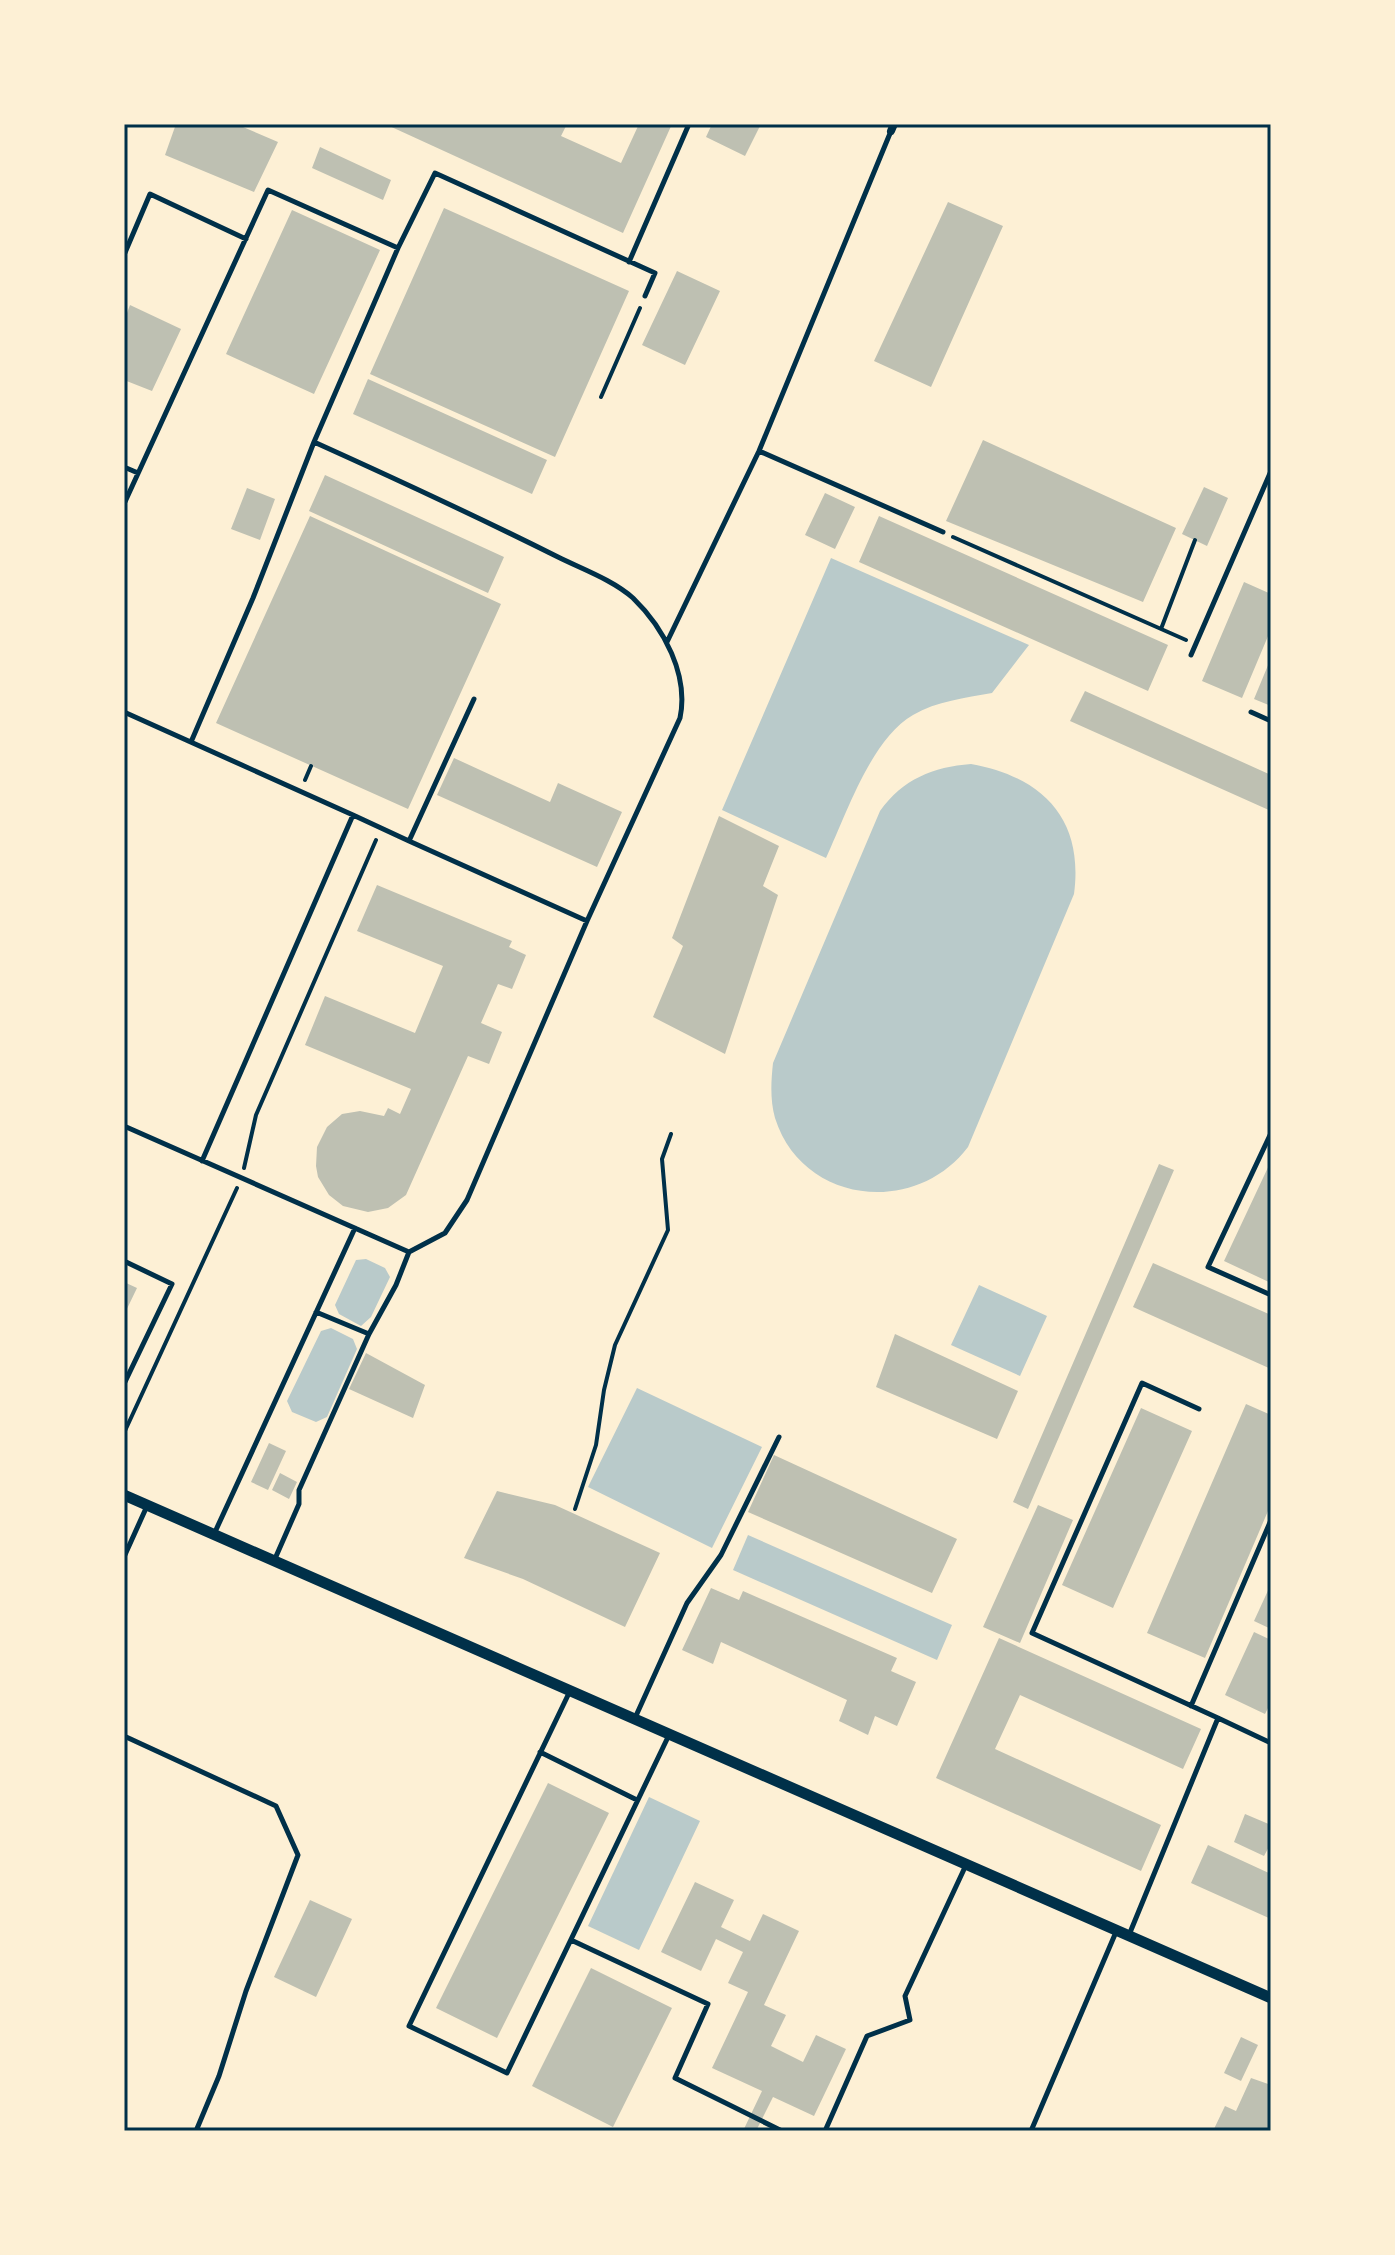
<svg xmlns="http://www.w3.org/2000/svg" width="1395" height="2255" viewBox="0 0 1395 2255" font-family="'Crimson Pro',serif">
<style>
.green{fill:#b9caca}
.building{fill:#bec0b2}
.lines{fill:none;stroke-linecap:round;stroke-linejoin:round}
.path{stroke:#003049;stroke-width:4}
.service{stroke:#003049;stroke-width:5}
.minor{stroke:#003049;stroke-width:8}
.tertiary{stroke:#003049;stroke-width:11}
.neatline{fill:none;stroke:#003049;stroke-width:3}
</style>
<rect width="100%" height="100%" fill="#fdf0d5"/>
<path class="green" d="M 831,558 L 1029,645 L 992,693 C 965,698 937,701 913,715 C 871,739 846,815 826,858 L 722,810 Z
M 971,764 C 1043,777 1084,819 1074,894 L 968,1147 C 915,1217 802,1204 775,1118 C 770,1100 771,1082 773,1063 L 880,811 C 903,779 933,767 971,764 Z
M 366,1259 L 385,1268 L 390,1277 L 371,1317 L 361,1326 L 339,1314 L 335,1305 L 356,1260 Z
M 979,1285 L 1047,1316 L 1020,1376 L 951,1345 Z
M 331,1328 L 353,1339 L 357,1349 L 327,1417 L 316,1422 L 292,1412 L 287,1401 L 321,1331 Z
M 637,1388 L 762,1447 L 712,1548 L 588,1487 Z
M 748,1535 L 952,1625 L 937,1660 L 733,1570 Z
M 649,1797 L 700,1821 L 639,1950 L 588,1926 Z"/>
<path class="building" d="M 176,124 L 236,124 L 278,142 L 254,192 L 165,155 Z
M 385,124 L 567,124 L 561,136 L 621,163 L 639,124 L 672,124 L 623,233 Z
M 712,124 L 761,124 L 745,156 L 706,137 Z
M 320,147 L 391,180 L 383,200 L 312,168 Z
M 948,202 L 1003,226 L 931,387 L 874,361 Z
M 444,208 L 629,291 L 555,457 L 370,374 Z
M 292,210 L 380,250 L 314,394 L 226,354 Z
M 677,271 L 720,291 L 685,365 L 642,345 Z
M 130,305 L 181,329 L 152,391 L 124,380 L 124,321 Z
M 368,379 L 547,460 L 532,494 L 353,414 Z
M 983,440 L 1176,528 L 1143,602 L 946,521 Z
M 325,475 L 504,557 L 488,593 L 309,511 Z
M 1204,487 L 1228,498 L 1207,546 L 1182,534 Z
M 247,488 L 275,499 L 260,540 L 231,529 Z
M 825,493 L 855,507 L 835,549 L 805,535 Z
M 310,516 L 501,604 L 408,809 L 216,723 Z
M 879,516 L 1168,645 L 1148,691 L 859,562 Z
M 1244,582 L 1271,594 L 1271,629 L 1242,698 L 1202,681 Z
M 1271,658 L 1271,706 L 1254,699 Z
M 1085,691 L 1271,775 L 1271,811 L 1070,721 Z
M 454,758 L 550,802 L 558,783 L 622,812 L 597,867 L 437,795 Z
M 719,816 L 779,846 L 763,886 L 778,895 L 725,1054 L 653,1017 L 683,946 L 672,938 Z
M 377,885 L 512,941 L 509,947 L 526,955 L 512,989 L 498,984 L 481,1023 L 502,1032 L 489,1064 L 468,1056 L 406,1195 L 388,1208 L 368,1212 L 343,1206 L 329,1195 L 318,1177 L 316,1166 L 317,1147 L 327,1127 L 342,1114 L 360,1111 L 384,1116 L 388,1108 L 400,1114 L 411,1089 L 305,1045 L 325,996 L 415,1033 L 443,966 L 357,931 Z
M 1271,1161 L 1271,1283 L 1224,1261 Z
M 1159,1164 L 1174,1170 L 1028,1509 L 1013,1502 Z
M 1153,1263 L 1271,1315 L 1271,1369 L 1133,1307 Z
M 124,1282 L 137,1288 L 124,1315 Z
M 895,1334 L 1018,1391 L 997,1439 L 876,1387 Z
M 366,1353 L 425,1385 L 413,1418 L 349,1389 Z
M 1246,1404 L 1271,1415 L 1271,1504 L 1205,1658 L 1147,1633 Z
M 1141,1408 L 1192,1431 L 1113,1608 L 1062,1585 Z
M 269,1443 L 286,1451 L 268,1490 L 251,1482 Z
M 774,1455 L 957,1539 L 932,1593 L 748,1512 Z
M 280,1473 L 297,1482 L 289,1499 L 272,1490 Z
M 497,1491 L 555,1505 L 660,1553 L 625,1627 L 523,1579 L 464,1558 Z
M 1038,1505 L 1073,1520 L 1020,1643 L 983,1627 Z
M 1271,1584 L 1271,1629 L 1254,1621 Z
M 711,1588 L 739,1600 L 743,1591 L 897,1658 L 891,1671 L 916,1682 L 897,1726 L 875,1716 L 868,1735 L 839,1721 L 847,1700 L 721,1642 L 713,1664 L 682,1650 Z
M 1254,1632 L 1271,1640 L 1271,1702 L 1265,1714 L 1225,1695 Z
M 999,1638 L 1201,1729 L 1183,1769 L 1020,1695 L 995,1749 L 1161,1825 L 1141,1871 L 936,1778 Z
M 548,1783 L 609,1813 L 497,2038 L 436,2008 Z
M 1245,1814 L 1271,1825 L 1271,1843 L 1264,1856 L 1234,1842 Z
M 1208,1845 L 1271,1874 L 1271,1919 L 1191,1883 Z
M 695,1882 L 734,1900 L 721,1927 L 750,1941 L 763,1914 L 799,1931 L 764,2005 L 786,2015 L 771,2046 L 803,2062 L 816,2035 L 846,2049 L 814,2116 L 773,2097 L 756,2131 L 743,2131 L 762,2091 L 712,2068 L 748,1992 L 728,1983 L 743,1952 L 716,1939 L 701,1971 L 661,1952 Z
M 310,1900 L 352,1919 L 316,1997 L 274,1977 Z
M 591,1968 L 672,2008 L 613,2127 L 532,2086 Z
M 1241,2037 L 1258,2045 L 1241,2081 L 1224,2073 Z
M 1251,2078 L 1271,2085 L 1271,2131 L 1213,2131 L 1225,2106 L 1236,2111 Z"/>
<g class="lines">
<path class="path" d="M 601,397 L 640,308
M 953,537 L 1186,640
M 1161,629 L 1195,540
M 305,780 L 311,766
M 244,1168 L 256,1115 L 376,840
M 124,1433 L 237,1188
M 575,1509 L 596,1445 L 604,1390 L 615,1345 L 668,1230 L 662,1159 L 671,1134"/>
<path class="service" d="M 124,255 L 150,194 L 246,239
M 629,262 L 689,124
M 759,451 L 943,532
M 124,467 L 138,473
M 124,504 L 268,190 L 398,248 L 435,173 L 655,273 L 645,296
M 667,642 L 759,451 L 891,131
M 1191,655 L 1271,471
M 124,712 L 353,815
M 1251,712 L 1271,721
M 191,742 L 253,598 L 314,442
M 409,841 L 587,921
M 124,1126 L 409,1252
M 1271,1133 L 1208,1267 L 1271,1295
M 202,1161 L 353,815 L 409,841 L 474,699
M 124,1261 L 172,1284 L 124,1384
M 316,1312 L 369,1334
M 215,1532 L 355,1228
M 124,1557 L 147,1506
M 274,1561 L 299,1504 L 299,1490 L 369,1334 L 396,1285 L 409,1252 L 445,1233 L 467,1200 L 587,921 L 680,718 C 689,675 664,628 633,598 C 613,580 582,569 558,557 C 478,517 396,479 314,442 L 398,248
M 570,1691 L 409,2026 L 507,2073 L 669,1735
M 1191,1706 L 1271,1520
M 635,1718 L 687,1603 L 721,1555 L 779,1437
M 1218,1718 L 1271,1743
M 124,1736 L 276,1806 L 298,1855 L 246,1991 L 219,2076 L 196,2131
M 540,1752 L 637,1800
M 1129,1935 L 1218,1718 L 1032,1633 L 1142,1383 L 1199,1409
M 571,1940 L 708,2004 L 675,2078 L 782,2131
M 825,2131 L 867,2036 L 910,2020 L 905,1996 L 966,1865
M 1031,2131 L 1116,1932"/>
<path class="minor" d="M 891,131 L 894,124"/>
<path class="tertiary" d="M 124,1495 L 1271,1998"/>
</g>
<rect width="1395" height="2255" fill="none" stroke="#fdf0d5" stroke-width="252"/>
<rect x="126" y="126" width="1143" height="2003" class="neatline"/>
</svg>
